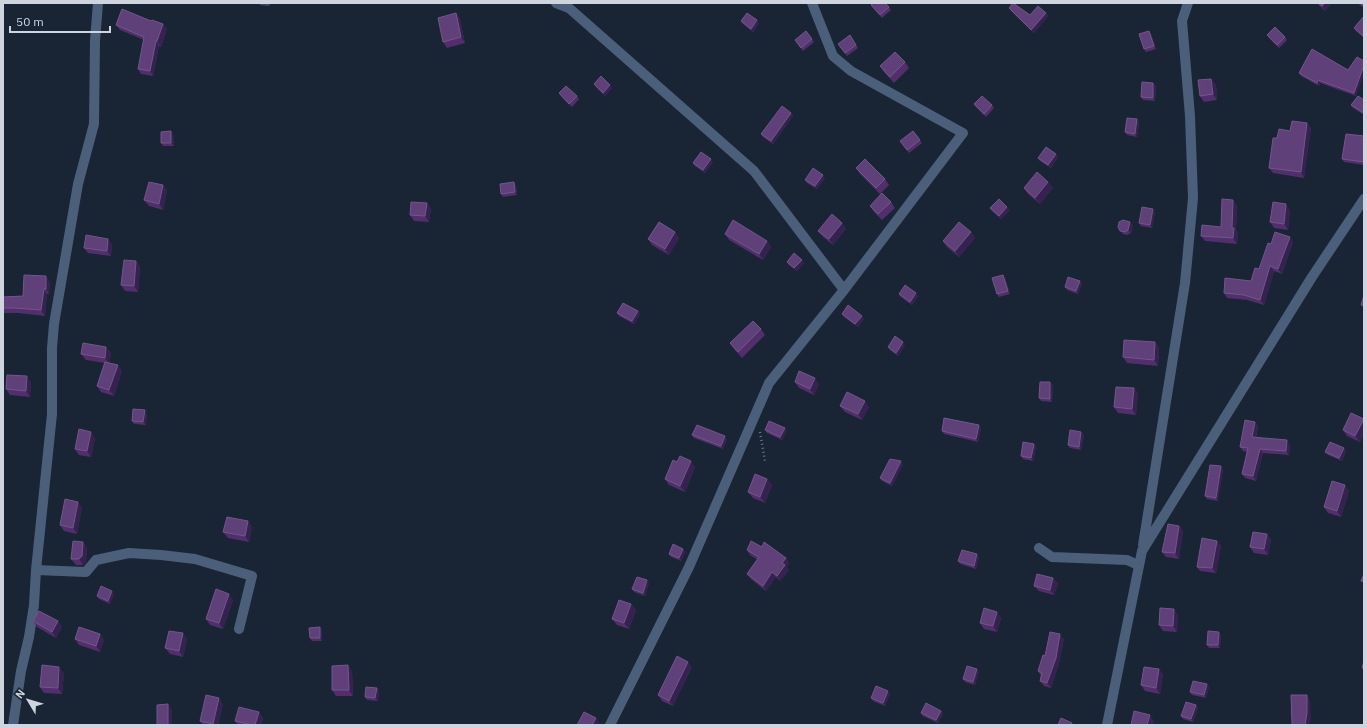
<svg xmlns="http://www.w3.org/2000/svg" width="1367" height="728" viewBox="0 0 1367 728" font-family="'IBM Plex Sans',sans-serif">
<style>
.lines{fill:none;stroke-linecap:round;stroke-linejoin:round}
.stream{stroke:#3e4a62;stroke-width:4}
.path{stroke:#6e7785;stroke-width:2.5;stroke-dasharray:1 3;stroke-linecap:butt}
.minor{stroke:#4b5f7b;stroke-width:10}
.wall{fill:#522e6c}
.shaded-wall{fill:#362250}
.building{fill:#604078;stroke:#715788}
</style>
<rect width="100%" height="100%" fill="#192434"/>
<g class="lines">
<path class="stream" d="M 261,3 L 268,4"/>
<path class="path" d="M 760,432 L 765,461"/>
<path class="minor" d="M 556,3 L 569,8 L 754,171 L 844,290
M 1143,545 L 1185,283 L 1193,198 L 1190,116 L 1182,21 L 1188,3
M 1039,548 L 1052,557 L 1127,560 L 1138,565
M 36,570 L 86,572 L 96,560 L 129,553 L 161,555 L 195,559 L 252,576 L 239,629
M 13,725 L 21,671 L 29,637 L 34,605 L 36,570 L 52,414 L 52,348 L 54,324 L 78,184 L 94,124 L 95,41 L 98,3
M 610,725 L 689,567 L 769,383 L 844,290 L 963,133 L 851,71 L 833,56 L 812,3
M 1107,725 L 1142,551 L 1312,277 L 1364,199"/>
</g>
<path class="wall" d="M 1317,3 L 1332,3 L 1325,11 Z
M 1357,3 L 1364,3 L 1364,8 Z
M 871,5 L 889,7 L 891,10 L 882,18 Z
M 1009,8 L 1030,15 L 1046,13 L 1048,16 L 1034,33 L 1011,11 Z
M 456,13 L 460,19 L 465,43 L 447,48 L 443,42 Z
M 1364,16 L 1364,38 L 1356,31 L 1354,28 Z
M 151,21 L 163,24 L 167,29 L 161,47 L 159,46 L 153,76 L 141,74 L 138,69 L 144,40 L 120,30 L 116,25 Z
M 741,21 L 759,23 L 753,32 L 743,24 Z
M 806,31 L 814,42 L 803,51 L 797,43 Z
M 1149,31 L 1151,34 L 1156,49 L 1146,52 L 1144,49 Z
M 850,35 L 858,48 L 847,56 L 838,44 Z
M 1267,35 L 1285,37 L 1287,40 L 1279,48 L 1269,38 Z
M 905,62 L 909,68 L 894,83 L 884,72 L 880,66 Z
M 1348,70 L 1356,96 L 1320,83 L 1319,86 L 1301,76 L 1299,73 Z
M 1211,79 L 1216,85 L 1217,100 L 1204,102 L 1200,96 Z
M 1153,83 L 1156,86 L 1155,101 L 1143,100 L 1141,97 Z
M 594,84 L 612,88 L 605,96 L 596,87 Z
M 559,93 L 577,96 L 579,99 L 572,107 L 561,96 Z
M 1364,100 L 1364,115 L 1353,108 L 1351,105 Z
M 974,104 L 992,105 L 994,108 L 986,117 L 976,107 Z
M 791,113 L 793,116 L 773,144 L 763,137 L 761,134 Z
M 1137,119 L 1139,122 L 1137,137 L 1127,135 L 1125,132 Z
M 1307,123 L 1311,128 L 1304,178 L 1273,173 L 1269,168 L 1277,138 L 1290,131 Z
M 913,131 L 922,143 L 909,153 L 902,144 Z
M 173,134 L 174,146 L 163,146 L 161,143 Z
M 1364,136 L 1364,165 L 1344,162 L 1342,159 Z
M 1058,157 L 1051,168 L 1040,161 L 1038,158 Z
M 713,162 L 705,173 L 695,166 L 693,163 Z
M 856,168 L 885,179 L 889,185 L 880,194 L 860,174 Z
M 825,178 L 817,189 L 807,183 L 805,180 Z
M 1048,182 L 1053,188 L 1040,204 L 1028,194 L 1024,188 Z
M 163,185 L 167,191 L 163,210 L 149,206 L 144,200 Z
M 516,185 L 517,195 L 503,197 L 501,194 Z
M 891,202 L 895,208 L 882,220 L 874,212 L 870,206 Z
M 427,203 L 431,209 L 429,222 L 414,221 L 410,215 Z
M 1237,205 L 1236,230 L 1238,233 L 1237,244 L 1205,241 L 1201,236 L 1221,227 Z
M 990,208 L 1010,210 L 1001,219 L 992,211 Z
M 1290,210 L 1288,230 L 1274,228 L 1270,222 Z
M 1155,212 L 1152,228 L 1141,226 L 1139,223 Z
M 842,223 L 846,229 L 833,245 L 823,237 L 818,231 Z
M 1133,225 L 1131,233 L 1127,235 L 1123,234 L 1118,227 Z
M 675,232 L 679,238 L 669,255 L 652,245 L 648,239 Z
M 971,232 L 975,238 L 959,257 L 947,247 L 943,241 Z
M 725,234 L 767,241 L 771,247 L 763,260 L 729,240 Z
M 108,239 L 112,245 L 111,256 L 88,253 L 84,248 Z
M 1293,242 L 1282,274 L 1274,271 L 1264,305 L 1247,300 L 1227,298 L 1224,293 L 1251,281 L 1259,269 L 1271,244 Z
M 136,261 L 140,267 L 138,292 L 125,291 L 121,285 Z
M 787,262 L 804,263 L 797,271 L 789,265 Z
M 1003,275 L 1005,278 L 1010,294 L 999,297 L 997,294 Z
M 1080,281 L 1082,284 L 1078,294 L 1067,290 L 1065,287 Z
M 50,282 L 49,294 L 47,294 L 45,316 L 18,313 L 4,313 L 3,312 L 3,297 L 23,296 Z
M 899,294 L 918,296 L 912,305 L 901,297 Z
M 638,311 L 640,314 L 634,324 L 619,316 L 617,313 Z
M 842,314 L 864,319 L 858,327 L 844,317 Z
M 761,329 L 765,335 L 742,358 L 734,349 L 730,343 Z
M 1155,342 L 1159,348 L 1158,366 L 1127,363 L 1123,357 Z
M 905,345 L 898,356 L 890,350 L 888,347 Z
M 106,347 L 111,353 L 109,363 L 122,371 L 114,396 L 101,392 L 97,386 L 105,363 L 86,360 L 81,354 Z
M 31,382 L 30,397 L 10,395 L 6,389 Z
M 795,382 L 819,384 L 814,395 L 799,388 Z
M 1053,385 L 1052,402 L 1041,401 L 1039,398 Z
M 1134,388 L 1138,394 L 1136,415 L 1118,413 L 1114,407 Z
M 840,406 L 869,407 L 862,420 L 845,412 Z
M 147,413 L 146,425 L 134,424 L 132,421 Z
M 1364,419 L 1364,433 L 1360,442 L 1347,436 L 1343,430 Z
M 1255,422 L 1258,426 L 1256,438 L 1290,445 L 1289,455 L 1263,453 L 1256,481 L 1245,478 L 1242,474 L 1247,452 L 1243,451 L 1240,447 Z
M 981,428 L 978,442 L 944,434 L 942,431 Z
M 765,430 L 787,431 L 782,440 L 767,433 Z
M 692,435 L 727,439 L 723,449 L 694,438 Z
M 1084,435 L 1081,450 L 1070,448 L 1068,445 Z
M 95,438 L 91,457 L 79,455 L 75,449 Z
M 1034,444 L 1036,447 L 1033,461 L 1023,459 L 1021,456 Z
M 1346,451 L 1342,461 L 1328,455 L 1325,452 Z
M 677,462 L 695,467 L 685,492 L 669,485 L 665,479 Z
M 903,464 L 892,486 L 882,481 L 880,478 Z
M 1223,469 L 1218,501 L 1207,499 L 1205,496 Z
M 767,479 L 772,485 L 765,503 L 753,498 L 748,492 Z
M 1349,491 L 1341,517 L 1328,513 L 1324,507 Z
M 82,507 L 77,534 L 64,531 L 60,525 Z
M 248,521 L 252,527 L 249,542 L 228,538 L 223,532 Z
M 1179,526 L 1183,531 L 1179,559 L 1166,557 L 1162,552 Z
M 1267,534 L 1271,540 L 1268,555 L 1254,553 L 1250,547 Z
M 1217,541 L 1221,546 L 1216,573 L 1200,571 L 1197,567 Z
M 83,542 L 87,548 L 86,562 L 83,565 L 76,565 L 71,559 Z
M 683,549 L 685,552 L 681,561 L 671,557 L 669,554 Z
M 747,550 L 786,558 L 789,563 L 786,567 L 789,570 L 780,581 L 776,577 L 766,591 L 751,579 L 747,574 L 758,560 L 750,555 Z
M 979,557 L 976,569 L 960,564 L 958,561 Z
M 1053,578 L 1058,584 L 1054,595 L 1039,591 L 1034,586 Z
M 649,583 L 645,596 L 634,592 L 632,589 Z
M 114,594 L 110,604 L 99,599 L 97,596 Z
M 233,600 L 223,629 L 210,625 L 206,619 Z
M 631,604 L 636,610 L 629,629 L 617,625 L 612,619 Z
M 997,612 L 1001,618 L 997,632 L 984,629 L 980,623 Z
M 1178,615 L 1177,632 L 1163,631 L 1159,625 Z
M 33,621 L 58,621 L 62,627 L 56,638 L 37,627 Z
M 322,630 L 322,641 L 312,641 L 310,638 Z
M 100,634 L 104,640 L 100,652 L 79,645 L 75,639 Z
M 1221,635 L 1220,648 L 1209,648 L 1207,645 Z
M 187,639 L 183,657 L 170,654 L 165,648 Z
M 1064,639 L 1059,663 L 1051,688 L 1044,686 L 1040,681 L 1041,676 L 1038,671 L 1045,656 Z
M 692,667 L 673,706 L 662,701 L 658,695 Z
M 1159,669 L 1163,675 L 1160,694 L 1145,691 L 1141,685 Z
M 352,671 L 353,696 L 336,696 L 332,690 Z
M 979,672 L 975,685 L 965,682 L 963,679 Z
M 64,673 L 62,694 L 44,693 L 40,687 Z
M 1207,684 L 1209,687 L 1206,698 L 1192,695 L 1190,692 Z
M 377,688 L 379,691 L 378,701 L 367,700 L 365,697 Z
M 890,694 L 885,706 L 873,701 L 871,698 Z
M 223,704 L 218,725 L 203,725 L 200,721 Z
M 1196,705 L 1198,708 L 1193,722 L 1183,719 L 1181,716 Z
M 941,711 L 943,714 L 938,723 L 923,716 L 921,713 Z
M 259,712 L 263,718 L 261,725 L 238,725 L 235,721 Z"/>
<path class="shaded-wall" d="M 1325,3 L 1332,3 L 1325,11 L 1322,6 Z
M 456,13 L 460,19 L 465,43 L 461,37 Z
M 1046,13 L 1048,16 L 1034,33 L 1031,30 Z
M 757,20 L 759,23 L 753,32 L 751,29 Z
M 163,24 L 167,29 L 161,47 L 157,41 Z
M 1149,31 L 1151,34 L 1156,49 L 1154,46 Z
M 156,41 L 159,46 L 153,76 L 150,71 Z
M 1364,65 L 1364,74 L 1356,96 L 1354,93 Z
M 1211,79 L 1216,85 L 1217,100 L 1213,94 Z
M 1318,80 L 1320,83 L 1319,86 L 1317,83 Z
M 1153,83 L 1156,86 L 1155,101 L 1153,98 Z
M 610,85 L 612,88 L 605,96 L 603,93 Z
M 791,113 L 793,116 L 773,144 L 771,141 Z
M 1137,119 L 1139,122 L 1137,137 L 1135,134 Z
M 1307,123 L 1311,128 L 1304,178 L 1301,172 Z
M 171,131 L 173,134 L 174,146 L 171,143 Z
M 1056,154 L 1058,157 L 1051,168 L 1048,165 Z
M 711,159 L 713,162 L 705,173 L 703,170 Z
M 823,175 L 825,178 L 817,189 L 815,186 Z
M 514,182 L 516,185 L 517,195 L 515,192 Z
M 1048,182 L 1053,188 L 1040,204 L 1035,198 Z
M 163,185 L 167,191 L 163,210 L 159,204 Z
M 1233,200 L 1237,205 L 1236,230 L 1238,233 L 1237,244 L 1233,238 L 1232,228 Z
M 427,203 L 431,209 L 429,222 L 425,216 Z
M 1286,204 L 1290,210 L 1288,230 L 1284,224 Z
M 1007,207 L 1010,210 L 1001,219 L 999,216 Z
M 1153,209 L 1155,212 L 1152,228 L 1150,225 Z
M 1130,222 L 1133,225 L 1131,233 L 1128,230 Z
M 842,223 L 846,229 L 833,245 L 829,239 Z
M 675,232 L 679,238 L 669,255 L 665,249 Z
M 971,232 L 975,238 L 959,257 L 955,251 Z
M 1290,237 L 1293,242 L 1282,274 L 1278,269 Z
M 108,239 L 112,245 L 111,256 L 107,251 Z
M 767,241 L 771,247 L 763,260 L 759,254 Z
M 802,260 L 804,263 L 797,271 L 794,268 Z
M 136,261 L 140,267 L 138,292 L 134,286 Z
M 1270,266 L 1274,271 L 1264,305 L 1260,300 Z
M 1003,275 L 1005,278 L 1010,294 L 1008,291 Z
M 46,276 L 50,282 L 49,294 L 46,289 Z
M 1080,281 L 1082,284 L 1078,294 L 1076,291 Z
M 44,289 L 47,294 L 45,316 L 41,310 Z
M 916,293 L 918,296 L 912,305 L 910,302 Z
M 638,311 L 640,314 L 634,324 L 632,321 Z
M 862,316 L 864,319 L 858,327 L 855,324 Z
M 903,342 L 905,345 L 898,356 L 896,353 Z
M 1155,342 L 1159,348 L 1158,366 L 1154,360 Z
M 106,347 L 111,353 L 109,364 L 105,358 Z
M 118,365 L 122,371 L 114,396 L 109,390 Z
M 27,376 L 31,382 L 30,397 L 26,391 Z
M 815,378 L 819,384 L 814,395 L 810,389 Z
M 1050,382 L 1053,385 L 1052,402 L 1050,399 Z
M 1134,388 L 1138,394 L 1136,415 L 1132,409 Z
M 865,401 L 869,407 L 862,420 L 858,414 Z
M 145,410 L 147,413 L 146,425 L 143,422 Z
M 1364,419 L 1364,433 L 1360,442 L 1355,436 Z
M 1255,422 L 1258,426 L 1255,442 L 1252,437 Z
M 979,425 L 981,428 L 978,442 L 976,439 Z
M 785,428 L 787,431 L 782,440 L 780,437 Z
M 91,432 L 95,438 L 91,457 L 87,451 Z
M 1081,432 L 1084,435 L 1081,450 L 1079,447 Z
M 725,436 L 727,439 L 723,449 L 721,446 Z
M 1287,440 L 1290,445 L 1289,455 L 1286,451 Z
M 1034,444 L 1036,447 L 1033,461 L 1031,458 Z
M 1344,448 L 1346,451 L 1342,461 L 1339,458 Z
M 1260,449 L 1263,453 L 1256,481 L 1253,476 Z
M 691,461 L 695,467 L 685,492 L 680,486 Z
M 901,461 L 903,464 L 892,486 L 890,483 Z
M 1221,466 L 1223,469 L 1218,501 L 1216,498 Z
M 767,479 L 772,485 L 765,503 L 760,497 Z
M 1345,485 L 1349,491 L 1341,517 L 1337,511 Z
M 78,502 L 82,507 L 77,534 L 73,528 Z
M 248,521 L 252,527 L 249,542 L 245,536 Z
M 1179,526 L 1183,531 L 1179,559 L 1175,553 Z
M 1267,534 L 1271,540 L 1268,555 L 1264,549 Z
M 1217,541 L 1221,546 L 1216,573 L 1212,568 Z
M 83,542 L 87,548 L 86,562 L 83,565 L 79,559 Z
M 683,549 L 685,552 L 681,561 L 679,558 Z
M 977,554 L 979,557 L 976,569 L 974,566 Z
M 786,558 L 789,563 L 786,567 L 789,570 L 780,581 L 777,576 L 782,563 Z
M 772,572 L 776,577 L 766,591 L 763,586 Z
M 1053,578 L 1058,584 L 1054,595 L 1050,590 Z
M 647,580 L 649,583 L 645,596 L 643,593 Z
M 112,591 L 114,594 L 110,604 L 108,601 Z
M 229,594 L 233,600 L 223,629 L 219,623 Z
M 631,604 L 636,610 L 629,629 L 624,623 Z
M 1174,609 L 1178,615 L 1177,632 L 1173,626 Z
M 997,612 L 1001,618 L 997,632 L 993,626 Z
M 58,621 L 62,627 L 56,638 L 52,632 Z
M 320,627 L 322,630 L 322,641 L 320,638 Z
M 1219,632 L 1221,635 L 1220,648 L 1218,645 Z
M 183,633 L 187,639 L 183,657 L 179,651 Z
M 100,634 L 104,640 L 100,652 L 96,646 Z
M 1060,634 L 1064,639 L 1059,663 L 1051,688 L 1047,683 Z
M 688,662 L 692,667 L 673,706 L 669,701 Z
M 348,665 L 352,671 L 353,696 L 349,690 Z
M 59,667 L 64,673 L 62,694 L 58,688 Z
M 977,669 L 979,672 L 975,685 L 973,682 Z
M 1159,669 L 1163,675 L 1160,694 L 1156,688 Z
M 1207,684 L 1209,687 L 1206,698 L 1204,695 Z
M 377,688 L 379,691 L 378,701 L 375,698 Z
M 888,691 L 890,694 L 885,706 L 883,703 Z
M 1307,695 L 1310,700 L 1311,718 L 1309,725 L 1305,725 Z
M 219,698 L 223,704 L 218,725 L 214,725 L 213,724 Z
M 168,704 L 172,710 L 172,725 L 168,725 Z
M 1196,705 L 1198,708 L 1193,722 L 1191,719 Z
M 941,711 L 943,714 L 938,723 L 936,720 Z
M 259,712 L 263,718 L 261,725 L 255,725 Z
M 1150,715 L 1154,721 L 1153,725 L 1147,725 Z
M 596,718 L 600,724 L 599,725 L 592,725 Z"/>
<path class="building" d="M 873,3 L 885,3 L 889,7 L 880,15 L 871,5 Z
M 1013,3 L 1030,15 L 1038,6 L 1046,13 L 1031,30 L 1009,8 Z
M 1318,3 L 1325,3 L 1322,6 Z
M 1360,3 L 1364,3 L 1364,6 Z
M 122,9 L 151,21 L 152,20 L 163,24 L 157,41 L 156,41 L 150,71 L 138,69 L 144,37 L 116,25 Z
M 456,13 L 461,37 L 443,42 L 438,18 Z
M 747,13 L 757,20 L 751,29 L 741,21 Z
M 1364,16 L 1364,35 L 1363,36 L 1354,28 Z
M 1275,27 L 1285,37 L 1277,45 L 1267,35 Z
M 806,31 L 812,39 L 801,48 L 795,40 Z
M 1149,31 L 1154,46 L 1144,49 L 1139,34 Z
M 850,35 L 856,45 L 845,53 L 838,44 Z
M 1312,49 L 1348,70 L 1357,57 L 1364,61 L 1364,65 L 1354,93 L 1318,80 L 1317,83 L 1299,73 Z
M 895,52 L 905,62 L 890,77 L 880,66 Z
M 601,76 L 610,85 L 603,93 L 594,84 Z
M 1211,79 L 1213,94 L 1200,96 L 1198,80 Z
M 1142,82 L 1153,83 L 1153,98 L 1141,97 Z
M 566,86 L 577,96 L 569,104 L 559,93 Z
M 982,96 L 992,105 L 984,114 L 974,104 Z
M 1358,96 L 1364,100 L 1364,113 L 1351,105 Z
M 782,106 L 791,113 L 771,141 L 761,134 Z
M 1127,118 L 1137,119 L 1135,134 L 1125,132 Z
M 1292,121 L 1307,123 L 1301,172 L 1269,168 L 1273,138 L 1277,138 L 1279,129 L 1290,131 Z
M 171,131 L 171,143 L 161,143 L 161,132 Z
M 913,131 L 920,140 L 907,150 L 900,141 Z
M 1346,134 L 1364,136 L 1364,162 L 1342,159 Z
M 1046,147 L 1056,154 L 1048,165 L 1038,158 Z
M 701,152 L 711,159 L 703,170 L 693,163 Z
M 865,159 L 885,179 L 876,188 L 856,168 Z
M 813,168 L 823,175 L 815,186 L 805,180 Z
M 1037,172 L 1048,182 L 1035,198 L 1024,188 Z
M 149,182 L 163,185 L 159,204 L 144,200 Z
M 514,182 L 515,192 L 501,194 L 500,184 Z
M 882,193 L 891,202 L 878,214 L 870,206 Z
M 999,199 L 1007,207 L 999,216 L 990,208 Z
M 1222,199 L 1233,200 L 1232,228 L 1234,228 L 1233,238 L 1201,236 L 1202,225 L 1221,227 Z
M 411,202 L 427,203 L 425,216 L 410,215 Z
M 1273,202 L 1286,204 L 1284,224 L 1270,222 Z
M 1142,207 L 1153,209 L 1150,225 L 1139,223 Z
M 832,214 L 842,223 L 829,239 L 818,231 Z
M 733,220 L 767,241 L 759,254 L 725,234 Z
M 1123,220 L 1130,222 L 1128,230 L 1125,232 L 1120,231 L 1118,227 L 1119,222 Z
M 659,222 L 675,232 L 665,249 L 648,239 Z
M 959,222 L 971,232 L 955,251 L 943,241 Z
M 1275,232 L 1290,237 L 1278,269 L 1270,266 L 1260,300 L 1244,295 L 1224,293 L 1225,278 L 1251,281 L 1255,268 L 1259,269 L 1268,243 L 1271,244 Z
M 86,235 L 108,239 L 107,251 L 84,248 Z
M 794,253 L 802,260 L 794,268 L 787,262 Z
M 124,260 L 136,261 L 134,286 L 121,285 Z
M 24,275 L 46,276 L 46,289 L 44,289 L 41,310 L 14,308 L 3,308 L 3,297 L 23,296 Z
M 1003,275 L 1008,291 L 997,294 L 992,278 Z
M 1068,277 L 1080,281 L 1076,291 L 1065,287 Z
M 905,285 L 916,293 L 910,302 L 899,294 Z
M 1364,295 L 1364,306 L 1361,305 Z
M 623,303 L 638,311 L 632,321 L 617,313 Z
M 848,305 L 862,316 L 855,324 L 842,314 Z
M 753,321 L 761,329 L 738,352 L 730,343 Z
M 895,336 L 903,342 L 896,353 L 888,347 Z
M 1124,340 L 1155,342 L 1154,360 L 1123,357 Z
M 83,343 L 106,347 L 105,358 L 81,354 Z
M 105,362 L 118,365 L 109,390 L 97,386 Z
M 799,371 L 815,378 L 810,389 L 795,382 Z
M 7,375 L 27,376 L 26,391 L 6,389 Z
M 1040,382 L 1050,382 L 1050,399 L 1039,398 Z
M 1116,387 L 1134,388 L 1132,409 L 1114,407 Z
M 847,392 L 865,401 L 858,414 L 840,406 Z
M 133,409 L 145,410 L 143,422 L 132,421 Z
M 1351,413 L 1364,419 L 1355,436 L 1343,430 Z
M 944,418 L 979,425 L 976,439 L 942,431 Z
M 1245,420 L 1255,422 L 1252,437 L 1287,440 L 1286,451 L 1260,449 L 1253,476 L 1242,474 L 1248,448 L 1240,447 Z
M 769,421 L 785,428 L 780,437 L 765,430 Z
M 697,425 L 725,436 L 721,446 L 692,435 Z
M 79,429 L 91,432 L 87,451 L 75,449 Z
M 1070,430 L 1081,432 L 1079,447 L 1068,445 Z
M 1023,442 L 1034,444 L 1031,458 L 1021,456 Z
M 1330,442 L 1344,448 L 1339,458 L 1325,452 Z
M 680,456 L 691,461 L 680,486 L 665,479 L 673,460 L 677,462 Z
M 890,459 L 901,461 L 890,483 L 880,478 Z
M 1210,465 L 1221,466 L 1216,498 L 1205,496 Z
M 755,474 L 767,479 L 760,497 L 748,492 Z
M 1332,481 L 1345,485 L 1337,511 L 1324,507 Z
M 65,499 L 78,502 L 73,528 L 60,525 Z
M 227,517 L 248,521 L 245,536 L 223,532 Z
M 1168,524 L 1179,526 L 1175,553 L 1162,552 Z
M 1253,532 L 1267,534 L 1264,549 L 1250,547 Z
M 1202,538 L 1217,541 L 1212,568 L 1197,567 Z
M 73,541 L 83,542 L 82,556 L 79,559 L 71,559 Z
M 751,541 L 762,547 L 764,542 L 786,558 L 782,563 L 785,565 L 777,576 L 772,572 L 763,586 L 747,574 L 759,557 L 747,550 Z
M 673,544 L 683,549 L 679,558 L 669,554 Z
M 962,550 L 977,554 L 974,566 L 958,561 Z
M 1037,574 L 1053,578 L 1050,590 L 1034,586 Z
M 1364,574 L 1364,582 L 1361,581 Z
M 637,577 L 647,580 L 643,593 L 632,589 Z
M 101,586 L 112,591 L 108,601 L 97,596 Z
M 216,589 L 229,594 L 219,623 L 206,619 Z
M 619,600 L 631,604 L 624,623 L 612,619 Z
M 984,608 L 997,612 L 993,626 L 980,623 Z
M 1160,608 L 1174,609 L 1173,626 L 1159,625 Z
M 39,611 L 58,621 L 52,632 L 33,621 Z
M 79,627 L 100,634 L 96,646 L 75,639 Z
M 320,627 L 320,638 L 310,638 L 309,628 Z
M 169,631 L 183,633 L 179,651 L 165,648 Z
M 1208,631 L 1219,632 L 1218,645 L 1207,645 Z
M 1050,632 L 1060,634 L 1056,658 L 1047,683 L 1040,681 L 1042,673 L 1038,671 L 1043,655 L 1045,656 Z
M 677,656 L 688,662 L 669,701 L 658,695 Z
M 1364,661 L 1364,668 L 1362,668 Z
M 42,665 L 59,667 L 58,688 L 40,687 Z
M 348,665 L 349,690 L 332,690 L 332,666 Z
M 967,666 L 977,669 L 973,682 L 963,679 Z
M 1144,667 L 1159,669 L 1156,688 L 1141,685 Z
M 1193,681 L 1207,684 L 1204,695 L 1190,692 Z
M 876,686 L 888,691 L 883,703 L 871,698 Z
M 366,687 L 377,688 L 375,698 L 365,697 Z
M 206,695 L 219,698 L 213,724 L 200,721 Z
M 1291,695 L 1307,695 L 1307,713 L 1305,725 L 1292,725 Z
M 1186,702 L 1196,705 L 1191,719 L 1181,716 Z
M 926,703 L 941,711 L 936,720 L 921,713 Z
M 168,704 L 168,725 L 157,725 L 157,705 Z
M 239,707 L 259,712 L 255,725 L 252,725 L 235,721 Z
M 1134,711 L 1150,715 L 1147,725 L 1131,725 Z
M 584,712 L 596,718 L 592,725 L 577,725 Z
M 1061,718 L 1072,723 L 1071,725 L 1058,725 Z"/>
<rect width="1367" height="728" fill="none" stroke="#ced5df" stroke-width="8"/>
<g transform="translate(28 700) rotate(308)" stroke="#192434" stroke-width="3" paint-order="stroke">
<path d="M0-3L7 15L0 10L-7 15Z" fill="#ced5df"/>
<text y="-6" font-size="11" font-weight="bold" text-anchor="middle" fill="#ced5df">N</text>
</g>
<path d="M10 26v6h100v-6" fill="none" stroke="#ced5df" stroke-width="2"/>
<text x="16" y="26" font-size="12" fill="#ced5df" stroke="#192434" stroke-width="3" paint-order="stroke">50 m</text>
</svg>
